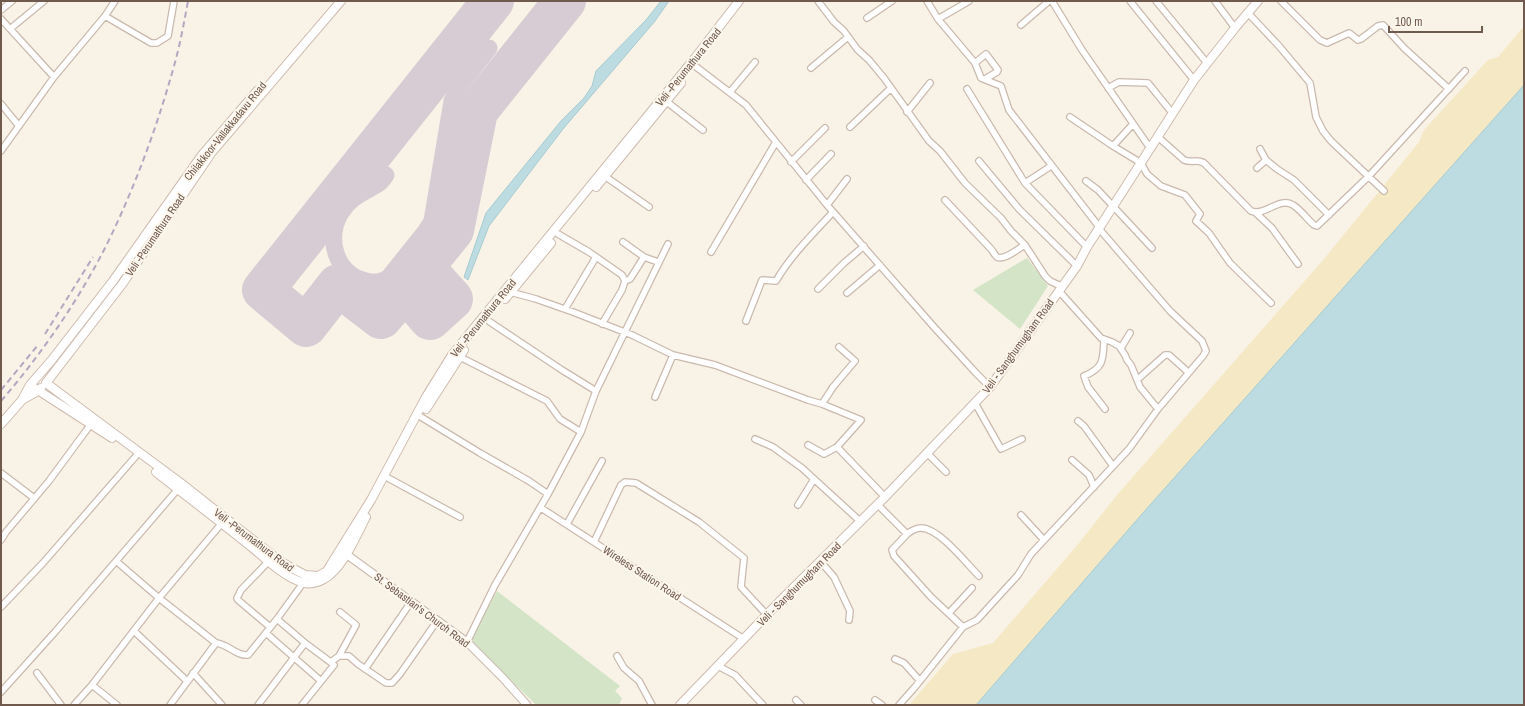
<svg xmlns="http://www.w3.org/2000/svg" width="1525" height="706" viewBox="0 0 1525 706" font-family="'Archivo Narrow',sans-serif">
<style>
.green{fill:#d3e5c6}
.sand{fill:#f5e9c5}
.water{fill:#bddce1;stroke:#a5cbd1}
.lines{fill:none;stroke-linecap:round;stroke-linejoin:round}
.taxiway{stroke:#d7ccd4;stroke-width:17}
.runway{stroke:#d7ccd4;stroke-width:42}
.minor-casing{stroke:#cabaae;stroke-width:8}
.tertiary-casing{stroke:#cabaae;stroke-width:9}
.secondary-casing{stroke:#cebcaf;stroke-width:10}
.minor{stroke:#fff;stroke-width:5.5}
.tertiary{stroke:#fff;stroke-width:7}
.secondary{stroke:#fff;stroke-width:8}
.rail{stroke:#b5a6c2;stroke-width:2;stroke-dasharray:6 4;stroke-linecap:butt}
.labels{text-anchor:middle;dominant-baseline:central;stroke-width:4;stroke-linejoin:round;paint-order:stroke}
.street-label{font-size:11px;fill:#705a4e;stroke:#fdf6ec}
</style>
<rect width="100%" height="100%" fill="#f9f2e6"/>
<path class="green" d="M 1027,258 L 1048,286 L 1020,329 L 973,290 Z
M 497,591 L 620,686 L 615,691 L 622,698 L 619,705 L 536,705 L 470,640 Z"/>
<path class="sand" d="M 1524,26 L 1524,85 L 1142,514 L 976,705 L 909,705 L 953,654 L 993,643 L 1079,543 L 1117,495 L 1324,259 L 1419,142 L 1424,130 L 1488,60 L 1498,57 Z"/>
<path class="water" d="M 661,1 L 669,1 L 655,21 L 563,129 L 489,226 L 468,280 L 464,277 L 486,213 L 561,121 L 584,98 L 592,86 L 596,71 L 646,20 Z
M 1524,85 L 1524,705 L 976,705 L 1142,514 Z"/>
<g class="lines">
<path class="taxiway" d="M 386,175 C 384,178 381,182 378,184 C 363,193 349,198 340,214 C 326,240 336,274 366,281 C 374,283 383,282 389,277 L 425,232 L 432,221 L 452,101 L 461,84 L 489,48"/>
<path class="runway" d="M 493,1 L 263,290 L 306,326 L 338,285 L 381,318 L 405,290 L 430,319 L 452,299 L 423,267 L 453,230 L 477,111 L 565,1"/>
<g class="minor-casing">
<path id="minor" d="M 818,1 L 834,22 L 844,31 L 857,49 L 869,60 L 884,78 L 929,141 L 940,151 L 965,183 L 1001,218 L 1011,231 L 1025,245 L 1045,276 L 1050,281 L 1061,286
M 927,1 L 938,19 L 969,1
M 1052,1 L 1082,50 L 1150,148
M 1130,1 L 1194,80
M 1156,1 L 1207,63
M 1215,1 L 1235,28
M 1281,1 L 1320,40 L 1327,43 L 1349,33 L 1358,40 L 1361,39 L 1378,26 L 1383,25 L 1404,48 L 1449,89
M 1,10 L 12,1
M 1248,13 L 1279,46 L 1310,83 L 1316,117 L 1323,131 L 1331,141 L 1384,191
M 105,16 L 115,1
M 867,18 L 892,1
M 1,19 L 54,77
M 1021,25 L 1049,1
M 10,29 L 44,1
M 975,63 L 986,54 L 998,70 L 997,72 L 985,79
M 695,66 L 746,105 L 827,205 L 934,327 L 976,373 L 990,387
M 811,68 L 848,37
M 1108,88 L 1119,82 L 1148,83 L 1173,114
M 967,89 L 1025,183 L 1087,247
M 730,92 L 755,62
M 667,102 L 703,130
M 1,104 L 19,126
M 907,112 L 930,83
M 1070,117 L 1113,146 L 1141,163 L 1147,174 L 1161,186 L 1185,195 L 1200,214 L 1196,221 L 1209,233 L 1230,263 L 1271,303
M 850,127 L 891,88
M 1158,137 L 1184,160 C 1191,163 1197,159 1204,163 L 1251,211 C 1264,217 1280,196 1293,205 C 1301,210 1307,219 1314,225 L 1317,226 L 1369,176 L 1465,71
M 1113,146 L 1133,124
M 1260,149 L 1266,160 L 1277,169 L 1294,180 L 1329,215
M 1,151 L 54,77 L 105,16 L 151,43 L 157,43 L 168,36 L 174,1
M 979,161 L 1019,209 L 1077,266
M 791,162 L 825,128
M 1257,168 L 1266,160
M 606,177 L 649,207
M 806,180 L 831,154
M 1086,181 L 1098,190 L 1152,248
M 1025,183 L 1051,166
M 945,200 L 991,249 C 993,251 995,256 997,257 C 1004,261 1019,248 1025,245
M 827,205 L 847,179
M 1256,213 L 1272,228 L 1298,264
M 558,234 L 589,252 L 622,275 L 625,281 L 622,290 L 602,324
M 623,242 L 644,257 L 658,262
M 711,252 L 776,142
M 625,281 L 630,279 L 644,257
M 818,289 L 844,263 L 864,246
M 1059,291 L 1101,338 L 1112,342 L 1119,346 L 1125,355 L 1127,360 L 1131,365 L 1140,387 L 1158,409
M 510,292 L 536,299 L 573,312 L 632,335 L 673,355 L 715,365 L 808,400 L 822,404 L 833,387 L 855,361 L 839,347
M 847,293 L 880,265
M 565,309 L 596,257
M 487,320 L 562,370 L 596,391
M 746,321 L 762,280 L 776,281 C 791,255 813,234 833,212
M 1104,340 C 1103,360 1104,368 1084,376 L 1088,387 L 1105,409
M 1121,348 L 1130,333
M 458,356 L 547,401 L 560,419 L 581,432
M 1138,379 L 1165,355 L 1169,355 L 1188,372
M 655,397 L 673,355
M 975,403 L 1001,449 L 1022,439
M 822,404 L 861,420 L 837,447 L 885,497
M 421,417 L 480,453 L 529,481 L 548,494 L 495,585 L 467,642
M 1078,421 L 1084,426 L 1113,466
M 755,439 L 773,447 L 802,468 L 861,522
M 808,445 L 824,454 L 837,447
M 927,453 L 946,472
M 1072,460 L 1089,475 L 1094,487
M 1,473 L 34,498
M 388,478 L 460,517
M 548,494 L 581,432 L 596,391 L 668,244
M 798,505 L 814,479
M 878,505 L 907,534 L 892,550 L 894,556 L 931,597 L 963,627 L 977,620 L 1018,575 L 1031,554 L 1129,449 L 1158,409 L 1203,356 L 1206,351 L 1202,341 L 1170,311 L 1101,231 L 1100,228 L 1009,110 L 1001,86 L 981,78 L 975,63 L 938,19
M 541,508 L 744,639
M 1021,515 L 1044,540
M 567,524 L 602,461
M 907,534 C 911,531 915,528 921,528 C 939,528 966,563 979,576
M 1,540 L 6,532 L 49,481 L 91,424
M 594,542 L 621,485 L 625,482 L 636,483 L 699,522 L 744,558 L 741,587 L 767,615
M 116,561 L 159,598 L 216,643
M 269,561 L 241,590 L 237,598 L 238,600 L 270,627
M 820,561 L 834,577 L 850,611 L 849,620
M 1,607 L 43,563 L 136,456
M 949,613 L 972,588
M 277,619 L 305,643 L 333,664
M 134,631 L 187,681
M 266,633 L 321,681
M 339,656 L 356,625 L 340,612
M 617,656 L 624,668 L 639,681 L 652,705
M 895,659 L 904,663 L 920,681
M 718,666 L 735,675 L 763,705
M 365,669 L 411,602
M 37,673 L 61,705
M 193,673 L 222,705
M 92,685 L 117,705
M 1,692 L 55,632 L 178,489
M 796,700 L 801,705
M 875,700 L 882,705
M 74,705 L 92,685 L 159,598 L 222,523
M 170,705 L 216,643 C 228,644 236,656 248,655 L 277,619 L 303,583
M 258,705 L 305,643
M 302,705 L 334,665 L 331,662 L 339,656 L 349,656 L 358,664 L 386,683 L 392,683 L 400,674 L 437,621
M 899,705 L 915,687 L 963,627"/>
</g>
<g class="tertiary-casing">
<path id="tertiary" d="M 346,554 L 467,642 L 503,678 L 527,705"/>
</g>
<g class="secondary-casing">
<path id="secondary" d="M 341,1 L 212,152 L 123,283 L 46,383 L 182,484 L 281,562 L 305,575 L 318,576 L 327,571 L 333,561 L 371,500 L 426,397 L 452,355 L 695,58 L 739,1
M 596,187 L 681,83
M 505,299 L 551,243
M 30,385 L 112,438
M 22,400 L 30,385 L 51,361 L 113,281 L 202,155 L 257,91
M 426,409 L 464,350
M 1,424 L 22,400 L 38,391 L 41,388
M 156,472 C 189,498 222,523 254,549 C 267,560 285,577 301,582 C 308,585 318,583 324,579 C 343,568 356,536 366,517
M 680,705 L 783,598 L 885,497 L 990,387 L 1077,266 L 1087,247 L 1194,80 L 1235,28 L 1258,1"/>
</g>
<use href="#minor" class="minor"/>
<use href="#tertiary" class="tertiary"/>
<use href="#secondary" class="secondary"/>
<path class="rail" d="M 45,334 L 93,257
M 1,390 L 38,345
M 1,401 C 41,355 80,298 107,244 C 135,187 157,127 174,66 C 180,45 184,23 188,1"/>
</g>
<g class="labels">
<g class="street-label">
<text transform="translate(688 67) rotate(-51)">Veli -Perumathura Road</text>
<text transform="translate(225 131) rotate(-51)">Chilakkoor-Vallakkadavu Road</text>
<text transform="translate(155 235) rotate(-56)">Veli -Perumathura Road</text>
<text transform="translate(483 318) rotate(-51)">Veli -Perumathura Road</text>
<text transform="translate(1018 346) rotate(-54)">Veli - Sanghumugham Road</text>
<text transform="translate(254 540) rotate(37)">Veli -Perumathura Road</text>
<text transform="translate(642 573) rotate(33)">Wireless Station Road</text>
<text transform="translate(799 584) rotate(-45)">Veli - Sanghumugham Road</text>
<text transform="translate(422 610) rotate(37)">St. Sebastian's Church Road</text>
</g>
</g>
<rect width="1525" height="706" fill="none" stroke="#705a4e" stroke-width="4"/>
<path d="M1389 26v6h93v-6" fill="none" stroke="#705a4e" stroke-width="2"/>
<text x="1395" y="26" font-size="12" fill="#705a4e" stroke="#fdf6ec" stroke-width="3" paint-order="stroke">100 m</text>
</svg>
